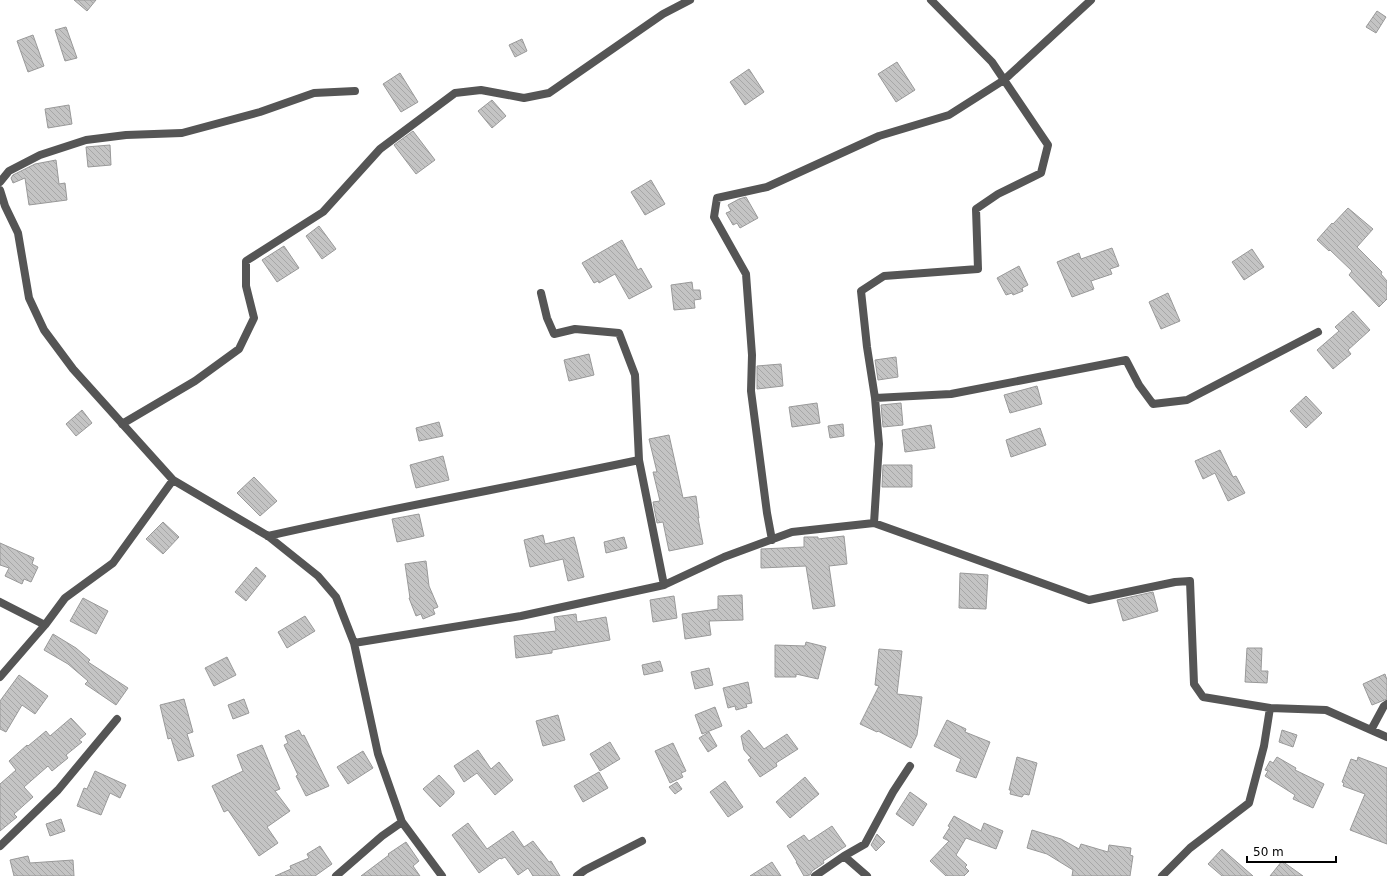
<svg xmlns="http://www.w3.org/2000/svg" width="1387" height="876" viewBox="0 0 1387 876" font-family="'DejaVu Sans',sans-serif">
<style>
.building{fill:url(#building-back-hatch);stroke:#999}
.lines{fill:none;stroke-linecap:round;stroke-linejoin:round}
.street{stroke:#555;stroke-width:8}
</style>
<defs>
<pattern id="building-back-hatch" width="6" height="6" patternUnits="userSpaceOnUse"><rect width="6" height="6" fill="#c4c4c4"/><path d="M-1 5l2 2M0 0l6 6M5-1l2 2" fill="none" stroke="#a7a7a7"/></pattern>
</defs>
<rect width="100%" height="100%" fill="#fff"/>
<path class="building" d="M 74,0 L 96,0 L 87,11 Z
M 1377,11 L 1386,17 L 1376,33 L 1366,27 Z
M 66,27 L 77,58 L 65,61 L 55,30 Z
M 33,35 L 44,66 L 28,72 L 17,41 Z
M 522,39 L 527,51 L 515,57 L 509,45 Z
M 897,62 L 915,90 L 896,102 L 878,74 Z
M 749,69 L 764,92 L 745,105 L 730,82 Z
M 400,73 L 418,102 L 401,112 L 383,84 Z
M 492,100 L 506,116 L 492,128 L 478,111 Z
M 69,105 L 72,124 L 48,128 L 45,109 Z
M 413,131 L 435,160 L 416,174 L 394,145 Z
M 110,145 L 111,165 L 88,167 L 86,147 Z
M 56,160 L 59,184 L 65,183 L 67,200 L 29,205 L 25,178 L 13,183 L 11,178 L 13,175 L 35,164 Z
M 651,180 L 665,204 L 645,215 L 631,192 Z
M 746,197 L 758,218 L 740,228 L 737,223 L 733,225 L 726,213 L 731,211 L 728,205 L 739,199 Z
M 1348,208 L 1373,229 L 1357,247 L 1382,272 L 1381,274 L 1387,281 L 1387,299 L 1379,307 L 1349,275 L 1352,271 L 1330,250 L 1329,251 L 1317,240 L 1332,223 L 1333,224 Z
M 319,226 L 336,249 L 322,259 L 306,236 Z
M 622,240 L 638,270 L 641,268 L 652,287 L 629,299 L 615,274 L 599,283 L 598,281 L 594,283 L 582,263 Z
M 284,246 L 299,268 L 277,282 L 262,260 Z
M 1112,248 L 1119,266 L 1110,269 L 1112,274 L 1091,281 L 1094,289 L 1072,297 L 1057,262 L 1079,253 L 1081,259 Z
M 1252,249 L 1264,267 L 1244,280 L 1232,262 Z
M 1019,266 L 1028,285 L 1022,288 L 1023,291 L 1013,295 L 1012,293 L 1006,295 L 997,278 Z
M 692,282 L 693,290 L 700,290 L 701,299 L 694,300 L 695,308 L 674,310 L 671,285 Z
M 1168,293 L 1180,321 L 1161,329 L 1149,302 Z
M 1353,311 L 1370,330 L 1348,350 L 1351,354 L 1333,369 L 1317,350 L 1339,331 L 1335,327 Z
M 589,354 L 594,375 L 569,381 L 564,360 Z
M 896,357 L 898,377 L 878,380 L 875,360 Z
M 781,364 L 783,386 L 757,389 L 757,366 Z
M 1037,386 L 1042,404 L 1010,413 L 1004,395 Z
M 1306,396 L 1322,413 L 1306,428 L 1290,411 Z
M 817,403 L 820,423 L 792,427 L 789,407 Z
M 901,403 L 903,425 L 883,427 L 881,405 Z
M 82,410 L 92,423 L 76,436 L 66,424 Z
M 439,422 L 443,436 L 419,441 L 416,428 Z
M 843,424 L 844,436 L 830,438 L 828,426 Z
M 931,425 L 935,448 L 905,452 L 902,430 Z
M 1040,428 L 1046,445 L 1011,457 L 1006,440 Z
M 669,435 L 683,498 L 696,496 L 699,518 L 698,518 L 703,544 L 669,551 L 663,522 L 657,523 L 653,502 L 660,501 L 653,472 L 657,472 L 649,439 Z
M 1220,450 L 1233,477 L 1236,476 L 1245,493 L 1228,501 L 1215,473 L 1203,479 L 1195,461 Z
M 443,456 L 449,480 L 416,488 L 410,465 Z
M 883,465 L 912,465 L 912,487 L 882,487 Z
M 254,477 L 277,501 L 260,516 L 237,493 Z
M 419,514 L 424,536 L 397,542 L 392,519 Z
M 163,522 L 179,537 L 163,554 L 146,539 Z
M 543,535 L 545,544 L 574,537 L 584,577 L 568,581 L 563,559 L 530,567 L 524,540 Z
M 844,536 L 847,564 L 829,566 L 835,606 L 813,609 L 806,566 L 761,568 L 761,549 L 804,547 L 804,537 L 818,537 L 818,539 Z
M 624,537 L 627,548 L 606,553 L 604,542 Z
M 0,543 L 34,558 L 32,564 L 38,567 L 31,582 L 24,579 L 22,584 L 5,576 L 9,568 L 0,565 Z
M 426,561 L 429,586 L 438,607 L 433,609 L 435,614 L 423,619 L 421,614 L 416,616 L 409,598 L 410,598 L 405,564 Z
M 256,567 L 266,576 L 246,601 L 235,592 Z
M 960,573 L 988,575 L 986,609 L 959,608 Z
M 1153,592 L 1158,611 L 1123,621 L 1117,600 Z
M 742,595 L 743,620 L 709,621 L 711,635 L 685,639 L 682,614 L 718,609 L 718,596 Z
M 674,596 L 677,618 L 653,622 L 650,600 Z
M 83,598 L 108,611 L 96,634 L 70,621 Z
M 576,614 L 577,622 L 606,617 L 610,640 L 552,650 L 552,653 L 516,658 L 514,636 L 556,631 L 554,617 Z
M 305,616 L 315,631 L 287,648 L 278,632 Z
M 53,634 L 76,648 L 90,660 L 88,662 L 128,688 L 116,705 L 85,684 L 88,681 L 68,664 L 44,650 Z
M 806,642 L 826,647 L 818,679 L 796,674 L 796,677 L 775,677 L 775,645 L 805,646 Z
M 1247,648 L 1262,648 L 1261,671 L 1268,671 L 1267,683 L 1245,682 Z
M 879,649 L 902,651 L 897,694 L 922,697 L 917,735 L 911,748 L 878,731 L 877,732 L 860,724 L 879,686 L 875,685 Z
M 227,657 L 236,675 L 214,686 L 205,668 Z
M 660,661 L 663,671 L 644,675 L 642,665 Z
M 709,668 L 713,685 L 695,689 L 691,672 Z
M 1385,674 L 1387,680 L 1387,699 L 1372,705 L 1363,684 Z
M 19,675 L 48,696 L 35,714 L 22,705 L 6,732 L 0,729 L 0,701 Z
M 748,682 L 752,703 L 746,704 L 747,707 L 736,710 L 735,706 L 728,708 L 723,688 Z
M 184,699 L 193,732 L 187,734 L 194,756 L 178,761 L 171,738 L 168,739 L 160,705 Z
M 244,699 L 249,713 L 233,719 L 228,705 Z
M 715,707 L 722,726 L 702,734 L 695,715 Z
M 558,715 L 565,740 L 543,746 L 536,721 Z
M 71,718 L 86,734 L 79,740 L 82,742 L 66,755 L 68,758 L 52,771 L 48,766 L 24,787 L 33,797 L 14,814 L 17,817 L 0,831 L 0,784 L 16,770 L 9,761 L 27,745 L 28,746 L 46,731 L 50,736 Z
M 947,720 L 966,729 L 965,732 L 990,742 L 976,778 L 956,771 L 961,759 L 934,746 Z
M 299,730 L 302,736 L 304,735 L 329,786 L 306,796 L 296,776 L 298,775 L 284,745 L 288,743 L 285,736 Z
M 749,730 L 764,749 L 787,734 L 798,749 L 776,763 L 777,766 L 760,777 L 748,760 L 751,758 L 744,750 L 741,736 Z
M 1282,730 L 1297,735 L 1293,747 L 1279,742 Z
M 709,732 L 717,746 L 708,752 L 699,738 Z
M 610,742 L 620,759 L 600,771 L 590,754 Z
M 673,743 L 686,771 L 681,773 L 683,777 L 670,783 L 655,751 Z
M 262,745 L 280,789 L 275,791 L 290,811 L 267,827 L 278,843 L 259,856 L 228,810 L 224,812 L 212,786 L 243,771 L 237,755 Z
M 478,750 L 491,769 L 499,762 L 513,780 L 495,795 L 477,773 L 464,782 L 454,766 Z
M 363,751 L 373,768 L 348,784 L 337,767 Z
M 1017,757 L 1037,763 L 1029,795 L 1024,794 L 1022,797 L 1010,794 L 1011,790 L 1009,790 Z
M 1277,757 L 1296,768 L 1295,770 L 1324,784 L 1313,808 L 1293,799 L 1295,795 L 1265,776 L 1268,771 L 1265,770 L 1270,761 L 1273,763 Z
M 1358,757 L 1387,768 L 1387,844 L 1350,830 L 1365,794 L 1343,786 L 1344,783 L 1342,782 L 1351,759 L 1357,761 Z
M 95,771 L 126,785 L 120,798 L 110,793 L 101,815 L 77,806 L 84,788 L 87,789 Z
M 599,772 L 608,788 L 583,802 L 574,786 Z
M 439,775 L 454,791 L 454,794 L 440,807 L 423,789 Z
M 805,777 L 819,794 L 790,818 L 776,802 Z
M 725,781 L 743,807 L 728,817 L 710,792 Z
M 677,782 L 682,789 L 675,794 L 669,787 Z
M 910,792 L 927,804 L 913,826 L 896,814 Z
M 954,816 L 981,831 L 984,823 L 1003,831 L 996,849 L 966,838 L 956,855 L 967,865 L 965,867 L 969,871 L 964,876 L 946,876 L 930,861 L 949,841 L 943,838 L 950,827 L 948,826 Z
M 61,819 L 65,831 L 50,836 L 46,824 Z
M 468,823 L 487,849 L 513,831 L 524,847 L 533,841 L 549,862 L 551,861 L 560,876 L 533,876 L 528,868 L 518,875 L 505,857 L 501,859 L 500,858 L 479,873 L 452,835 Z
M 832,826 L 846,846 L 823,861 L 824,863 L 812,871 L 810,875 L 804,876 L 796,862 L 797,862 L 787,846 L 804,835 L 809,841 Z
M 1032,830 L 1061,839 L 1079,849 L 1081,844 L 1108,852 L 1109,845 L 1131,848 L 1130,855 L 1133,856 L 1130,876 L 1072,876 L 1073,870 L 1047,854 L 1027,848 Z
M 877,834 L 885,842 L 876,851 L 871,845 Z
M 406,842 L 419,861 L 413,866 L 420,876 L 361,876 L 389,855 L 388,854 Z
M 320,846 L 332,864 L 315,876 L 275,876 L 291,869 L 290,866 L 309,858 L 307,854 Z
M 1222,849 L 1253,876 L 1222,876 L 1208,864 Z
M 28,856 L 30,863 L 73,860 L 74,876 L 14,876 L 10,860 Z
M 1282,861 L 1303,876 L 1270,876 Z
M 772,862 L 781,876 L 750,876 Z"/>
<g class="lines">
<path class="street" d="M 0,182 L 9,171 L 40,155 L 86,140 L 126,135 L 182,133 L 260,112 L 314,93 L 355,91
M 0,190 L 5,206 L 18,233 L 29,298 L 44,330 L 73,369 L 173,480 L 268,536 L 318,576 L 336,597 L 354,643 L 378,754 L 402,822
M 541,293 L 547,318 L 554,334 L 575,329 L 619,333 L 635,375 L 639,460 L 664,585
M 875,398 L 951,394 L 1126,360 L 1139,385 L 1153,404 L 1187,400 L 1318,332
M 122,424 L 195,381 L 239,349 L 254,318 L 246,286 L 246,261 L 323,212 L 380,149 L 455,93 L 481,90 L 524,98 L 549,93 L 663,14 L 690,0
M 874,523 L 879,444 L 875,398 L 867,347 L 861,291 L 884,276 L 978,269 L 976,209 L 998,194 L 1041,173 L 1048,145 L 992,62 L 931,0
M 268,536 C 391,508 516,486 639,460
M 772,540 L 767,513 L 751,391 L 752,355 L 746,274 L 714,217 L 717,198 L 767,187 L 879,136 L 949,115 L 1004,80 L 1091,0
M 0,602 L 45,625
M 354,643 L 521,616 L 664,585 L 724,557 L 792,532 L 874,523 L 1089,600 L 1175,582 L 1190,581 L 1194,684 L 1203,697 L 1270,708 L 1264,746 L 1249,803 L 1190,848 L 1162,876
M 0,677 L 45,625 L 65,598 L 113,563 L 173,480
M 1270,708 L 1326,710 L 1387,737
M 1371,730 L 1384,706 L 1387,704
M 0,846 L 58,790 L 117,719
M 844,856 L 867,876
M 336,876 L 382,836 L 402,822 L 442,876
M 577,876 L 585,870 L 642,841
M 815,876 L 844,856 L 865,844 L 893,792 L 910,766"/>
</g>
<path d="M1247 856v6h89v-6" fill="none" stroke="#000000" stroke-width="2"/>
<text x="1253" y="856" font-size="12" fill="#000000" stroke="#ffffff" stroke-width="3" paint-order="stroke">50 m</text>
</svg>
